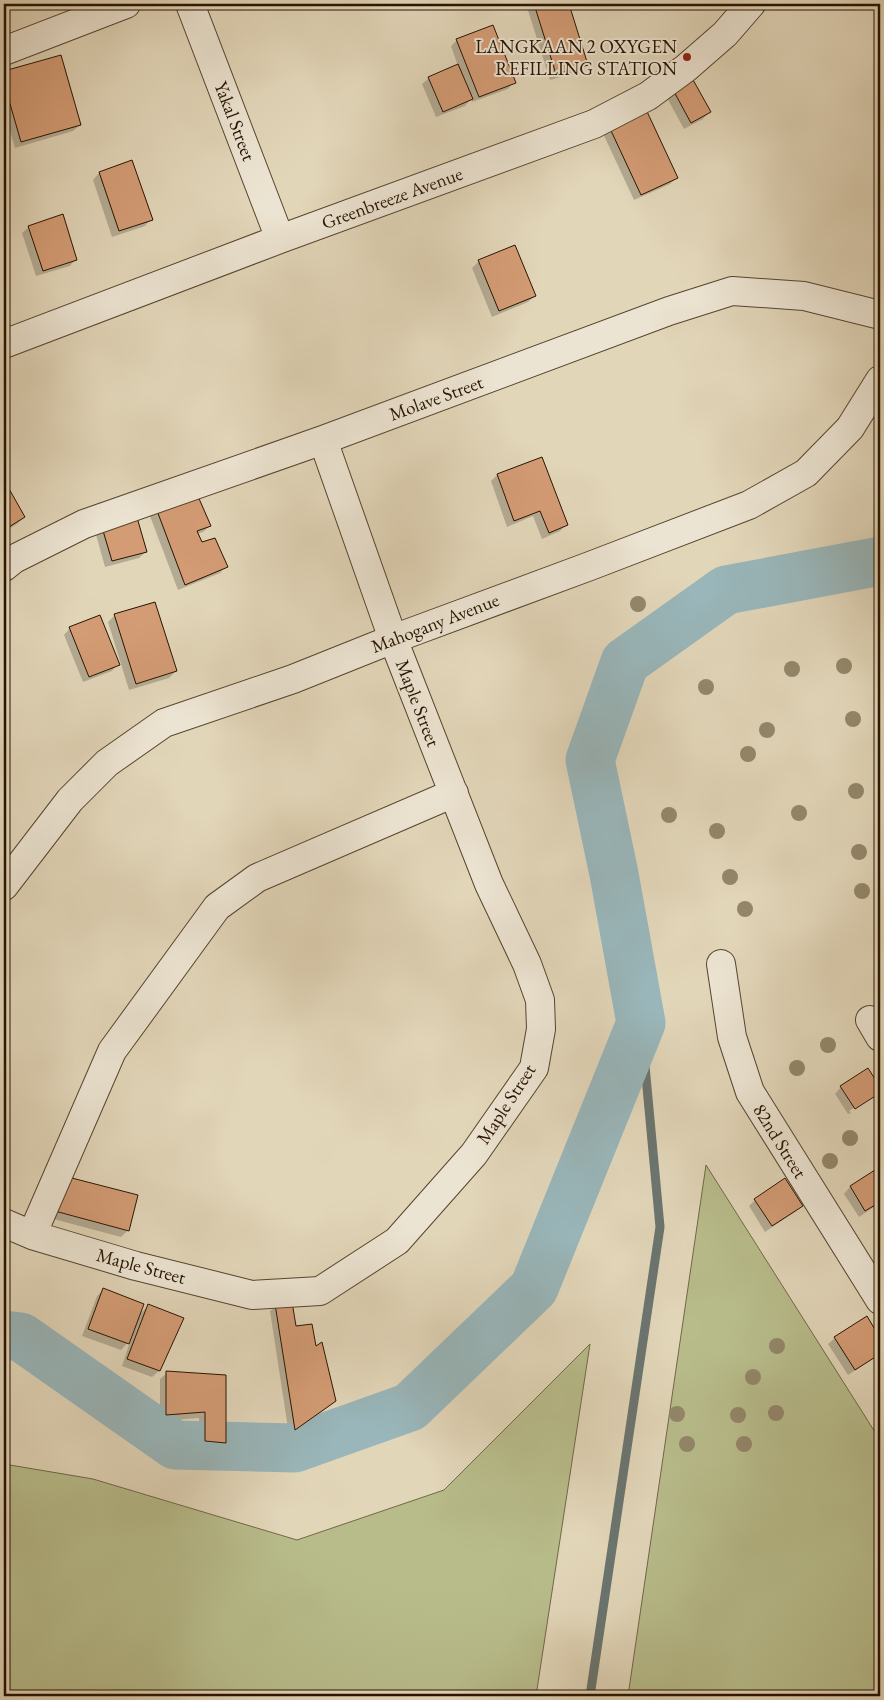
<svg xmlns="http://www.w3.org/2000/svg" width="884" height="1700" viewBox="0 0 884 1700" font-family="'EB Garamond',serif">
<style>
.green{fill:#b8bc8b;stroke:#706846}
.shadow{fill:#0003}
.lines{fill:none;stroke-linecap:round;stroke-linejoin:round}
.stream{stroke:#6b7570;stroke-width:9}
.river{stroke:#99b6ba;stroke-width:49}
.building{fill:#d49c75;stroke:#271300}
.minor-casing{stroke:#56442e;stroke-width:30}
.minor{stroke:#ece4d2;stroke-width:28}
.tree{fill:#93876a}
.poi-dot{fill:#8f2418;stroke:#ece4d2;stroke-width:2}
.labels{text-anchor:middle;dominant-baseline:central;stroke-width:4;stroke-linejoin:round;paint-order:stroke}
.poi-label{font-size:19px;fill:#271300;stroke:#ece4d2;text-anchor:end}
.street-label{font-size:19px;fill:#271300;stroke:#ece4d2}
</style>
<rect width="100%" height="100%" fill="#e2d6b9"/>
<filter id="stains"><feTurbulence type="fractalNoise" baseFrequency=".004" numOctaves="4"/><feColorMatrix values="0 0 0 0 .2 0 0 0 0 .09 0 0 0 0 .02 0 0 0 .5 -.17"/></filter>
<radialGradient id="worn" r=".72"><stop offset=".6" stop-color="#630" stop-opacity="0"/><stop offset="1" stop-color="#630" stop-opacity=".3"/></radialGradient>
<path class="green" d="M 706,1165 L 880,1440 L 880,1696 L 628,1696 Z
M 590,1344 L 536,1696 L 4,1696 L 4,1464 L 93,1479 L 297,1540 L 444,1490 Z"/>
<path class="shadow" d="M 526,4 L 567,4 L 586,64 L 580,71 L 550,80 Z
M 878,4 L 880,4 L 880,20 L 875,19 Z
M 457,40 L 514,82 L 508,89 L 472,102 L 471,99 L 465,106 L 436,117 L 422,84 L 429,78 L 458,66 L 451,46 Z
M 60,56 L 80,125 L 73,131 L 15,148 L 4,110 L 4,72 Z
M 673,89 L 709,112 L 703,119 L 684,129 L 666,96 Z
M 643,105 L 676,178 L 670,184 L 634,200 L 600,127 Z
M 132,162 L 151,219 L 145,226 L 112,237 L 93,180 L 99,173 Z
M 29,227 L 76,259 L 70,266 L 36,276 L 22,233 Z
M 479,261 L 535,296 L 528,302 L 492,317 L 472,268 Z
M 541,459 L 566,525 L 560,531 L 542,539 L 533,516 L 507,527 L 491,481 L 497,475 Z
M 4,482 L 24,517 L 17,524 L 4,532 Z
M 156,509 L 210,526 L 203,532 L 197,534 L 202,544 L 226,566 L 220,573 L 178,590 L 150,516 Z
M 102,525 L 146,552 L 139,558 L 105,567 L 95,531 Z
M 115,615 L 176,671 L 169,678 L 129,690 L 108,622 Z
M 70,628 L 118,664 L 112,671 L 83,682 L 64,635 Z
M 868,1070 L 880,1089 L 880,1092 L 876,1097 L 876,1094 L 849,1111 L 851,1113 L 848,1114 L 835,1094 L 841,1087 Z
M 880,1155 L 880,1166 L 876,1159 Z
M 878,1169 L 880,1173 L 880,1203 L 859,1217 L 844,1194 L 850,1187 Z
M 61,1176 L 128,1230 L 121,1237 L 46,1217 Z
M 755,1200 L 802,1206 L 795,1212 L 765,1232 L 749,1206 Z
M 104,1289 L 138,1316 L 148,1306 L 182,1319 L 159,1371 L 152,1377 L 122,1366 L 131,1339 L 121,1350 L 82,1336 L 97,1296 Z
M 276,1305 L 315,1347 L 335,1401 L 328,1407 L 289,1435 L 270,1311 Z
M 866,1318 L 880,1340 L 880,1354 L 848,1375 L 828,1344 L 835,1338 Z
M 167,1373 L 224,1376 L 225,1442 L 218,1449 L 199,1447 L 199,1418 L 160,1421 L 160,1379 Z"/>
<g class="lines">
<path class="stream" d="M 590,1696 L 660,1227 L 641,1023"/>
<path class="river" d="M 4,1335 L 21,1337 L 175,1445 L 295,1448 L 410,1407 L 534,1288 L 641,1023 L 614,874 L 590,760 L 625,662 L 726,590 L 880,561"/>
</g>
<path class="building" d="M 534,4 L 569,4 L 588,65 L 556,74 Z
M 493,25 L 516,83 L 479,97 L 456,39 Z
M 61,55 L 81,125 L 21,142 L 4,83 L 4,71 Z
M 458,64 L 473,99 L 443,112 L 428,77 Z
M 692,78 L 711,112 L 691,123 L 672,88 Z
M 643,103 L 678,178 L 641,195 L 606,120 Z
M 132,160 L 153,220 L 119,231 L 99,172 Z
M 63,214 L 77,260 L 43,271 L 28,226 Z
M 515,245 L 536,296 L 499,311 L 478,260 Z
M 542,457 L 568,525 L 549,533 L 540,511 L 514,521 L 497,474 Z
M 4,480 L 25,517 L 4,530 Z
M 197,494 L 211,526 L 197,531 L 202,542 L 215,538 L 228,567 L 185,585 L 156,508 Z
M 136,514 L 147,552 L 112,561 L 101,524 Z
M 155,602 L 177,671 L 136,684 L 114,614 Z
M 100,615 L 120,665 L 89,677 L 69,627 Z
M 868,1068 L 880,1087 L 880,1093 L 855,1109 L 840,1086 Z
M 878,1168 L 880,1171 L 880,1202 L 865,1211 L 850,1186 Z
M 60,1175 L 138,1195 L 129,1231 L 51,1210 Z
M 785,1178 L 803,1206 L 772,1226 L 754,1199 Z
M 103,1288 L 144,1304 L 129,1344 L 88,1329 Z
M 292,1302 L 296,1326 L 312,1324 L 316,1346 L 322,1342 L 336,1401 L 295,1430 L 275,1304 Z
M 148,1304 L 184,1318 L 160,1371 L 127,1359 Z
M 867,1316 L 880,1338 L 880,1354 L 855,1370 L 834,1337 Z
M 166,1371 L 226,1375 L 226,1443 L 205,1441 L 205,1412 L 166,1415 Z"/>
<g class="lines">
<g class="minor-casing">
<path id="minor" d="M 190,4 L 280,239
M 4,51 L 126,4
M 4,344 L 280,239 L 594,124 L 648,96 L 686,68 L 725,34 L 751,4
M 4,567 L 14,559 L 84,524 L 323,440 L 669,311 L 732,291 L 804,296 L 880,315
M 4,886 L 70,800 L 107,763 L 164,723 L 293,679 L 393,639 L 590,566 L 749,505 L 806,473 L 850,428 L 880,380
M 721,964 L 732,1037 L 750,1092 L 880,1300
M 870,1020 L 880,1037
M 4,1223 L 32,1235 L 136,1266 L 252,1295 L 320,1291 L 397,1241 L 474,1154 L 534,1068 L 541,1029 L 540,1000 L 527,964 L 489,884 L 393,639 L 323,440
M 32,1235 L 112,1051 L 217,907 L 257,878 L 454,793"/>
</g>
<use href="#minor" class="minor"/>
</g>
<g class="tree">
<circle cx="638" cy="604" r="8"/>
<circle cx="844" cy="666" r="8"/>
<circle cx="792" cy="669" r="8"/>
<circle cx="706" cy="687" r="8"/>
<circle cx="853" cy="719" r="8"/>
<circle cx="767" cy="730" r="8"/>
<circle cx="748" cy="754" r="8"/>
<circle cx="856" cy="791" r="8"/>
<circle cx="799" cy="813" r="8"/>
<circle cx="669" cy="815" r="8"/>
<circle cx="717" cy="831" r="8"/>
<circle cx="859" cy="852" r="8"/>
<circle cx="730" cy="877" r="8"/>
<circle cx="862" cy="891" r="8"/>
<circle cx="745" cy="909" r="8"/>
<circle cx="828" cy="1045" r="8"/>
<circle cx="797" cy="1068" r="8"/>
<circle cx="850" cy="1138" r="8"/>
<circle cx="830" cy="1161" r="8"/>
<circle cx="777" cy="1346" r="8"/>
<circle cx="753" cy="1377" r="8"/>
<circle cx="776" cy="1413" r="8"/>
<circle cx="677" cy="1414" r="8"/>
<circle cx="738" cy="1415" r="8"/>
<circle cx="687" cy="1444" r="8"/>
<circle cx="744" cy="1444" r="8"/>
</g>
<circle class="poi-dot" cx="687" cy="57" r="5"/>
<g class="labels">
<g class="poi-label">
<text x="677" y="46">LANGKAAN 2 OXYGEN<tspan x="677" dy="22">REFILLING STATION</tspan></text>
</g>
<g class="street-label">
<text transform="translate(235 121) rotate(69)">Yakal Street</text>
<text transform="translate(392 198) rotate(-20)">Greenbreeze Avenue</text>
<text transform="translate(436 398) rotate(-20)">Molave Street</text>
<text transform="translate(435 623) rotate(-21)">Mahogany Avenue</text>
<text transform="translate(418 703) rotate(69)">Maple Street</text>
<text transform="translate(506 1104) rotate(-57)">Maple Street</text>
<text transform="translate(780 1141) rotate(58)">82nd Street</text>
<text transform="translate(141 1266) rotate(15)">Maple Street</text>
</g>
</g>
<rect width="884" height="1700" fill="none" stroke="#e2d6b9" stroke-width="20"/>
<rect x="5" y="5" width="874" height="1690" fill="none" stroke="#271300" stroke-width="2.5"/>
<rect x="10" y="10" width="864" height="1680" fill="none" stroke="#271300"/>
<rect width="100%" height="100%" filter="url(#stains)"/>
<rect width="100%" height="100%" fill="url(#worn)"/>
</svg>
